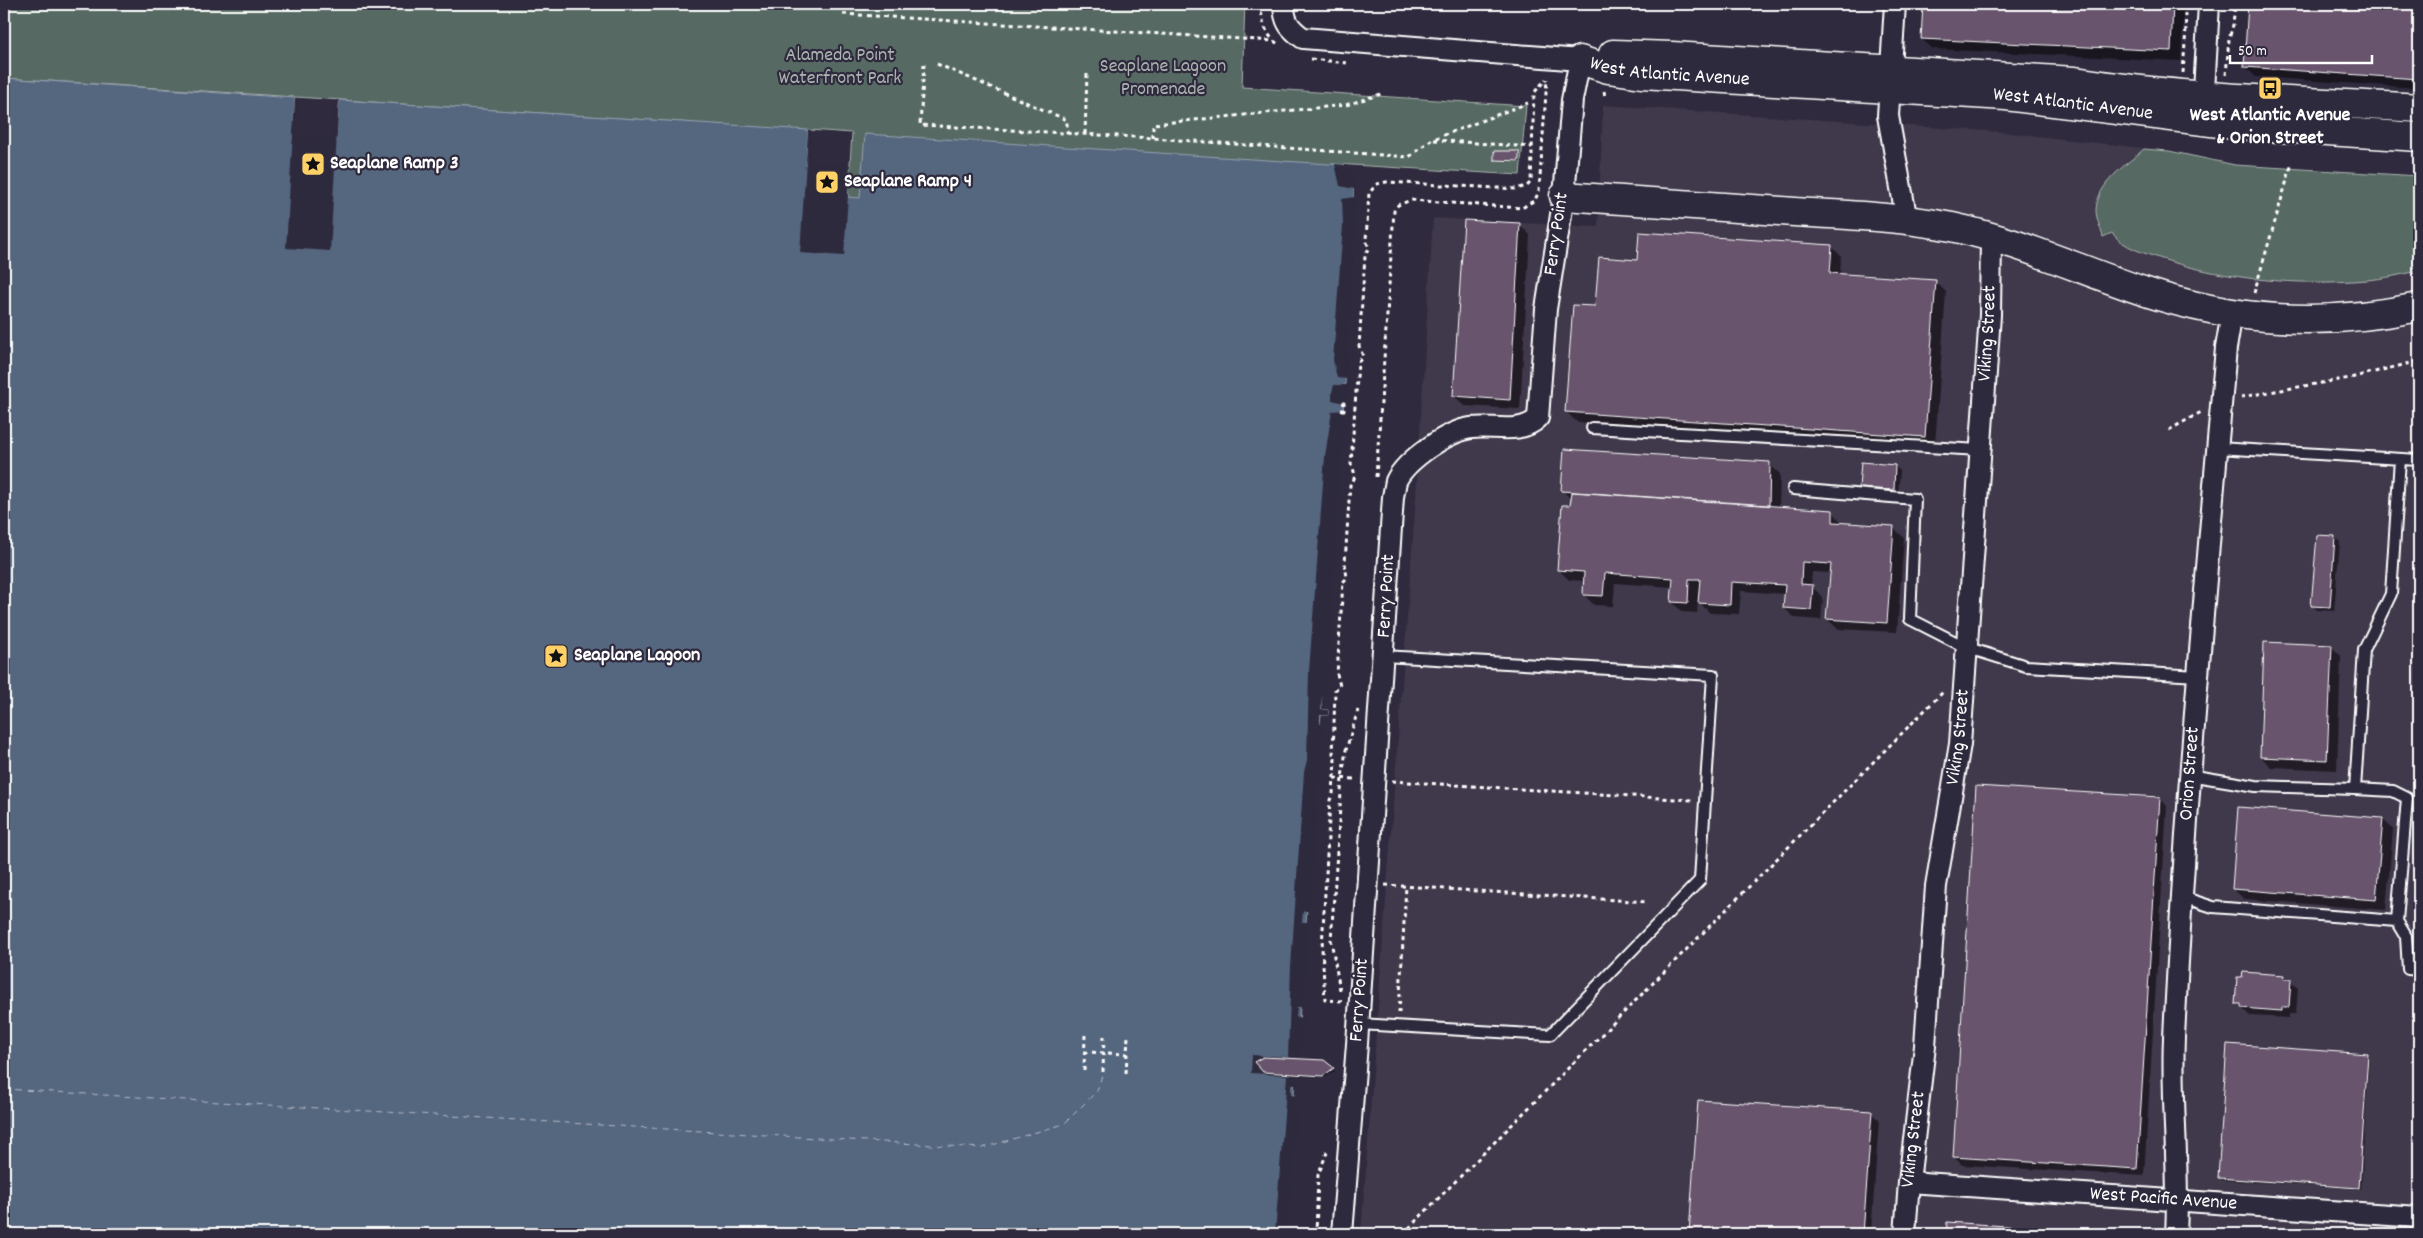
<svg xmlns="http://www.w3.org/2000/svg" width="2423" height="1238" viewBox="0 0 2423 1238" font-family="Dekko,sans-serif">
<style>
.built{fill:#40374b}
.green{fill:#576a63;stroke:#abb4b1}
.water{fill:#54667f;stroke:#98a3b2}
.pier{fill:#2f2a3d}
.shadow{fill:#0007}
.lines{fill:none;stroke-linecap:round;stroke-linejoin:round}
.ferry{stroke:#b2bac5;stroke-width:1;stroke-dasharray:6 5;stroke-linecap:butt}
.building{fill:#68556d;stroke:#fff}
.lane-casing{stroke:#fff;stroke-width:14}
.street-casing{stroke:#fff;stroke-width:24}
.secondary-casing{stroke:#fff;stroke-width:31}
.path{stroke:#fff;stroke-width:3;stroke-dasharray:4 4;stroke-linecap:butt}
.lane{stroke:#2f2a3d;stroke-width:10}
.street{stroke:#2f2a3d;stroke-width:20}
.secondary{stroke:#2f2a3d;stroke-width:28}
.labels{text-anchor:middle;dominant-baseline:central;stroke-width:4.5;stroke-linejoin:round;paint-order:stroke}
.park-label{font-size:20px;fill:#abb4b1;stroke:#2f2a3d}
.street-label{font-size:20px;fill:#fff;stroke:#2f2a3d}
.poi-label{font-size:20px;font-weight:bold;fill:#fff;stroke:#2f2a3d;text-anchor:start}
</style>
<rect width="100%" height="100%" fill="#2f2a3d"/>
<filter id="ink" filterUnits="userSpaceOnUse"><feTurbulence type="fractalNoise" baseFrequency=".02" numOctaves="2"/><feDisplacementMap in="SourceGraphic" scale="10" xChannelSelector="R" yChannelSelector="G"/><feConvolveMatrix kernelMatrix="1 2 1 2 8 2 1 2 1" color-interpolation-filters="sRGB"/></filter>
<g filter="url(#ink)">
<path class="built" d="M 1603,105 L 2003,132 L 2169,151 L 2235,165 L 2419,176 L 2419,1234 L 1361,1234 L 1416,496 L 1433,218 L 1598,227 Z"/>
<path class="green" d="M 4,4 L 1245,4 L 1242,87 L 1526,106 L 1520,175 L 1335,164 L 847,211 L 852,133 L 809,130 L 803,212 L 694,123 L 4,78 Z
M 2144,149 L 2169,151 L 2235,165 L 2419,176 L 2419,271 C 2402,274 2384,279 2366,280 C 2298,286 2227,280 2162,259 C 2144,253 2124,248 2112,233 L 2103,237 C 2101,229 2096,219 2096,210 C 2097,183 2126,165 2144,149 Z"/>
<path class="water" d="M 4,78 L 295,98 L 293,141 L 336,143 L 339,100 L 808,130 L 806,165 L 850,167 L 848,197 L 860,198 L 865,134 L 1344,165 L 1354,189 L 1354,198 L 1352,198 L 1343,378 L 1346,379 L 1346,385 L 1343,385 L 1344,410 L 1341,411 L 1321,709 L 1328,710 L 1328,715 L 1321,715 L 1320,724 L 1284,1234 L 4,1234 Z"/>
<path class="pier" d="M 295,98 L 298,98 L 295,138 L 334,141 L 336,100 L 339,100 L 330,251 L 286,248 Z
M 808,130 L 811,130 L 809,162 L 850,165 L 844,256 L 800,253 Z
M 1335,164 L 1347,165 L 1356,189 L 1346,376 L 1349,379 L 1348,386 L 1345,388 L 1346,410 L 1344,413 L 1324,697 L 1322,697 L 1321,709 L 1328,710 L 1328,715 L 1320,715 L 1320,724 L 1322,724 L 1309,911 L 1303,911 L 1302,922 L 1308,922 L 1302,1007 L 1297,1007 L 1296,1017 L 1302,1018 L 1297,1084 L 1291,1084 L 1291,1095 L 1296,1096 L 1286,1234 L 1275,1234 L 1287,1075 L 1251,1073 L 1252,1055 L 1288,1057 L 1291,966 L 1304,772 L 1307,760 L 1309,671 L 1325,456 L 1332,411 L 1344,410 L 1344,403 L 1332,400 L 1332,392 L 1334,385 L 1346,385 L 1346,379 L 1337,378 L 1333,360 L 1343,225 L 1342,199 L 1354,197 L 1354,189 L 1340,186 Z"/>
<path class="shadow" d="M 1924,4 L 2184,4 L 2181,61 L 1932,49 L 1922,39 Z
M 2249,4 L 2419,4 L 2419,88 L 2256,77 L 2246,67 Z
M 1519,152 L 1521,162 L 1497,161 L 1495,159 Z
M 1520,225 L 1530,235 L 1520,409 L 1465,406 L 1454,396 Z
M 1831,246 L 1841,256 L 1840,275 L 1936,282 L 1946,292 L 1935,446 L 1577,422 L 1566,412 L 1597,307 L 1638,261 Z
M 1769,464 L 1780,474 L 1779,507 L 1832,511 L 1843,524 L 1893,527 L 1904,538 L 1897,632 L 1838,629 L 1827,619 L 1831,573 L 1812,572 L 1811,586 L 1823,597 L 1821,620 L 1795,618 L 1784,608 L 1785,594 L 1741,591 L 1739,614 L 1710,613 L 1698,601 L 1697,613 L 1682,612 L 1672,602 L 1673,587 L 1615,583 L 1613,606 L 1594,605 L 1584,595 L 1585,581 L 1569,580 L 1559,570 L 1572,500 L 1563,491 Z
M 1895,466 L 1900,471 L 1898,495 L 1866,492 L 1861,488 Z
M 2335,537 L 2340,542 L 2334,611 L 2317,610 L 2312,605 Z
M 2331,646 L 2341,656 L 2337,770 L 2271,767 L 2261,757 Z
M 2159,798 L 2167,806 L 2144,1176 L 1962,1165 L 1954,1157 Z
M 2382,819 L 2393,829 L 2386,910 L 2244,899 L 2233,889 Z
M 2284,977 L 2298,988 L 2296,1014 L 2289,1014 L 2289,1018 L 2250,1016 L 2236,1003 Z
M 2367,1055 L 2369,1057 L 2361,1189 L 2221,1180 L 2219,1178 Z
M 1323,1061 L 1335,1071 L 1325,1077 L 1266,1074 L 1256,1063 Z
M 1699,1101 L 1871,1113 L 1879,1120 L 1871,1234 L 1690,1234 Z
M 1948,1224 L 2112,1234 L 1947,1234 Z"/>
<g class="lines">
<path class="ferry" d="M 4,1089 L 982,1148 L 1064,1124 L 1097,1091 L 1103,1072"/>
</g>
<path class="building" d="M 1923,4 L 2173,4 L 2171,51 L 1921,39 Z
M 2248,4 L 2419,4 L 2418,79 L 2244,67 Z
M 1494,151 L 1519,151 L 1519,161 L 1494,160 Z
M 1464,220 L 1520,223 L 1510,400 L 1453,396 Z
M 1639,232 L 1832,245 L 1830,273 L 1936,280 L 1925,437 L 1565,412 L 1573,305 L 1595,306 L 1599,257 L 1637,260 Z
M 1564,449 L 1770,462 L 1769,505 L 1561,491 Z
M 1861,462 L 1895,465 L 1894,490 L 1859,488 Z
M 1572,492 L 1833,510 L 1833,522 L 1894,526 L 1887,623 L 1826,619 L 1831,564 L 1802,562 L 1801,584 L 1813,585 L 1811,610 L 1783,608 L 1785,585 L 1731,582 L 1730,605 L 1698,603 L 1700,579 L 1689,579 L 1688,603 L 1671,602 L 1673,578 L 1605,573 L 1603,596 L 1583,595 L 1584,572 L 1557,570 L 1562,505 L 1570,505 Z
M 2317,535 L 2335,536 L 2330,607 L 2311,606 Z
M 2264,642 L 2332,645 L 2327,760 L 2260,757 Z
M 1976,786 L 2160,797 L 2137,1169 L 1953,1157 Z
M 2238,807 L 2383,818 L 2376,900 L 2232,889 Z
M 2243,972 L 2285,975 L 2284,979 L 2291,979 L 2289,1007 L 2282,1007 L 2282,1011 L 2241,1008 L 2241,1004 L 2235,1004 L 2237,977 L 2242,977 Z
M 2227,1044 L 2368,1054 L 2359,1188 L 2218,1178 Z
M 1263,1057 L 1324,1060 L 1334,1068 L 1323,1076 L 1263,1072 L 1254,1062 Z
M 1698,1100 L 1872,1111 L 1863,1234 L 1689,1234 Z
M 1947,1222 L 2123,1234 L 1946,1234 Z"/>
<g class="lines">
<g class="lane-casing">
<path id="lane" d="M 1592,428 L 1980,450
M 2217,448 L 2419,460
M 1793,489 L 1915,499 L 1910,619 L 1965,647 L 2026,666 L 2198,676
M 2189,775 L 2256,786 L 2355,789 L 2364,650 L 2391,594 L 2400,459
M 2182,897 L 2213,907 L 2397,921 L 2407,798 L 2393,791 L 2355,789
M 2397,921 L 2406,936 L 2408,969 L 2419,970
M 1359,1024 L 1550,1035 L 1700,880 L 1713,675 L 1383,656"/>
</g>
<g class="street-casing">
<g id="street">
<path d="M 1284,4 C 1284,21 1289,28 1303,38 L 1580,60 L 1572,100 L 1564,196 L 1546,309 L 1538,418 C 1521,435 1493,425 1471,428 C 1448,431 1406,460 1396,481 C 1395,486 1394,492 1393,497 L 1357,1044 L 1342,1234"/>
<path d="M 1895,4 L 1888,116 L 1907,221"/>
<path d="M 2203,109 L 2209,4"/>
<path id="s1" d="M 1909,1182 L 2419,1217"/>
<path id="s2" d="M 1905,1234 L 1909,1182 L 1925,1046 L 1936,886 L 1960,744 L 1990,315 L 1991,238"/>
<path id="s3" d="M 2176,1234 C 2180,1169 2171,1103 2174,1038 C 2185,807 2206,578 2226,348 L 2232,313"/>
</g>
</g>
<g class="secondary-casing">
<g id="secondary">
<path d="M 1613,54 L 1672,56 L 2075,81 C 2189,99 2304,101 2419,108"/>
<path id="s4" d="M 1580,60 L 1608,69 L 1642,74 L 2006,96 L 2235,125 L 2419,137"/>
<path d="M 1564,196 C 1641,201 1718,206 1795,212 C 1848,215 1901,217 1952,227 C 2018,241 2080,270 2143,291 C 2236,322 2323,327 2419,307"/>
</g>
</g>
<path class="path" d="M 1261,4 C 1261,19 1265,35 1278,44
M 843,14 L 1273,41
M 1311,59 L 1347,63
M 924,64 L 920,125 L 1153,138 L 1409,157 L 1431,140 L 1528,103
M 937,64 L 1067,120 L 1067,133
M 2183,73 L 2186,28 L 2184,4
M 2226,75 L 2229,39 L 2233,25 L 2235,4
M 1604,91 L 1605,98
M 1085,134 L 1087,74
M 1153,138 L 1153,124 L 1346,105 L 1384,93
M 1434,140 L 1532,147
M 2254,293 L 2292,163
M 2241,397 L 2350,378 L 2419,361
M 1341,410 L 1344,410 L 1344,403 L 1342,403
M 2169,430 L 2203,411
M 1376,477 L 1394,211 L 1398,205 L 1411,200 L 1522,208 L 1535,200 L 1539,191 L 1547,79
M 1334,778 L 1356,779
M 1392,781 L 1693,800
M 1385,885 L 1647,902
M 1340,990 L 1331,940 L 1342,778 L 1346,750 L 1358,710
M 1342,1001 L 1325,1000 L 1322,948 L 1330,800 L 1333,794 L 1335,759 L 1333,756 L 1335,690 L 1340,686 L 1337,674 L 1343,582 L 1347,578 L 1345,563 L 1350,485 C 1357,477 1355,473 1351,464 L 1358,363 L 1363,356 L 1359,346 L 1365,256 L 1369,248 L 1366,240 L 1369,193 L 1377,184 L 1386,182 L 1516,189 L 1527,186 L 1531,182 L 1534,93 L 1546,79
M 1399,1013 L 1406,886
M 1084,1052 L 1127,1054
M 1084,1071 L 1085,1034
M 1103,1072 L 1104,1035
M 1126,1073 L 1128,1036
M 1316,1234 L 1318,1175 L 1328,1150
M 1403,1234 L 1944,691"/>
<use href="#lane" class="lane"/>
<use href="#street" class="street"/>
<use href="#secondary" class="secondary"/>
</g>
</g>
<defs>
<g id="bus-square" transform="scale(1.25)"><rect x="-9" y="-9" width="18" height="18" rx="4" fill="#ffd166" stroke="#2f2a3d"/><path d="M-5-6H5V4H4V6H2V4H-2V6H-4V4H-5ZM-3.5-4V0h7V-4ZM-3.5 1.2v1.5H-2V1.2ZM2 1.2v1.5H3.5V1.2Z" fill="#111"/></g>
<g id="sight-square" transform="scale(1.25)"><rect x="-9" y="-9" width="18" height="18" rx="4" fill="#ffd166" stroke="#2f2a3d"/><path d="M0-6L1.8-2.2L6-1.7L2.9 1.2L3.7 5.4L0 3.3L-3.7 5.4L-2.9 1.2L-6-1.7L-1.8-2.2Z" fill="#111"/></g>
</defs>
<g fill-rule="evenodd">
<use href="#bus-square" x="2270" y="88"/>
<use href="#sight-square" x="313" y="164"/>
<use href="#sight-square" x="827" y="182"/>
<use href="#sight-square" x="556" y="656"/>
</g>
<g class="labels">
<g class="park-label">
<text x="840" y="56">Alameda Point<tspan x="840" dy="23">Waterfront Park</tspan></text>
<text x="1163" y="67">Seaplane Lagoon<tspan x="1163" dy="23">Promenade</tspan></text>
</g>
<g class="street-label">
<text stroke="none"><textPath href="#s4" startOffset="91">West Atlantic Avenue</textPath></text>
<text stroke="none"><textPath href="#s4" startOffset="496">West Atlantic Avenue</textPath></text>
<text transform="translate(1557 234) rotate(-82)">Ferry Point</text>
<text stroke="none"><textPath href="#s2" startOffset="905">Viking Street</textPath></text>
<text transform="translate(1387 596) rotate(-87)">Ferry Point</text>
<text stroke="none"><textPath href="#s2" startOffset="500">Viking Street</textPath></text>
<text stroke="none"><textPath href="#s3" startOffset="461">Orion Street</textPath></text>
<text transform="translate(1360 1000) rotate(-86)">Ferry Point</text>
<text stroke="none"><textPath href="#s2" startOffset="95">Viking Street</textPath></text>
<text stroke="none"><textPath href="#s1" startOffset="255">West Pacific Avenue</textPath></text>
</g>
<g class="poi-label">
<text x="2270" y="116" text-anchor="middle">West Atlantic Avenue<tspan x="2270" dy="23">&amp; Orion Street</tspan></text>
<text x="330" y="164">Seaplane Ramp 3</text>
<text x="844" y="182">Seaplane Ramp 4</text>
<text x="574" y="656">Seaplane Lagoon</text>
</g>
</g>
<rect width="2423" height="1238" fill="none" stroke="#2f2a3d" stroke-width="20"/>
<rect x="10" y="10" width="2403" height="1218" fill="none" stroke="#fff" stroke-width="2" filter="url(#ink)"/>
<path d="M2230 55v8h142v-8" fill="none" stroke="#ffffff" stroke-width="2.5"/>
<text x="2238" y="55" font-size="15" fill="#ffffff" stroke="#2f2a3d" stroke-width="4" paint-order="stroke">50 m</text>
</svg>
